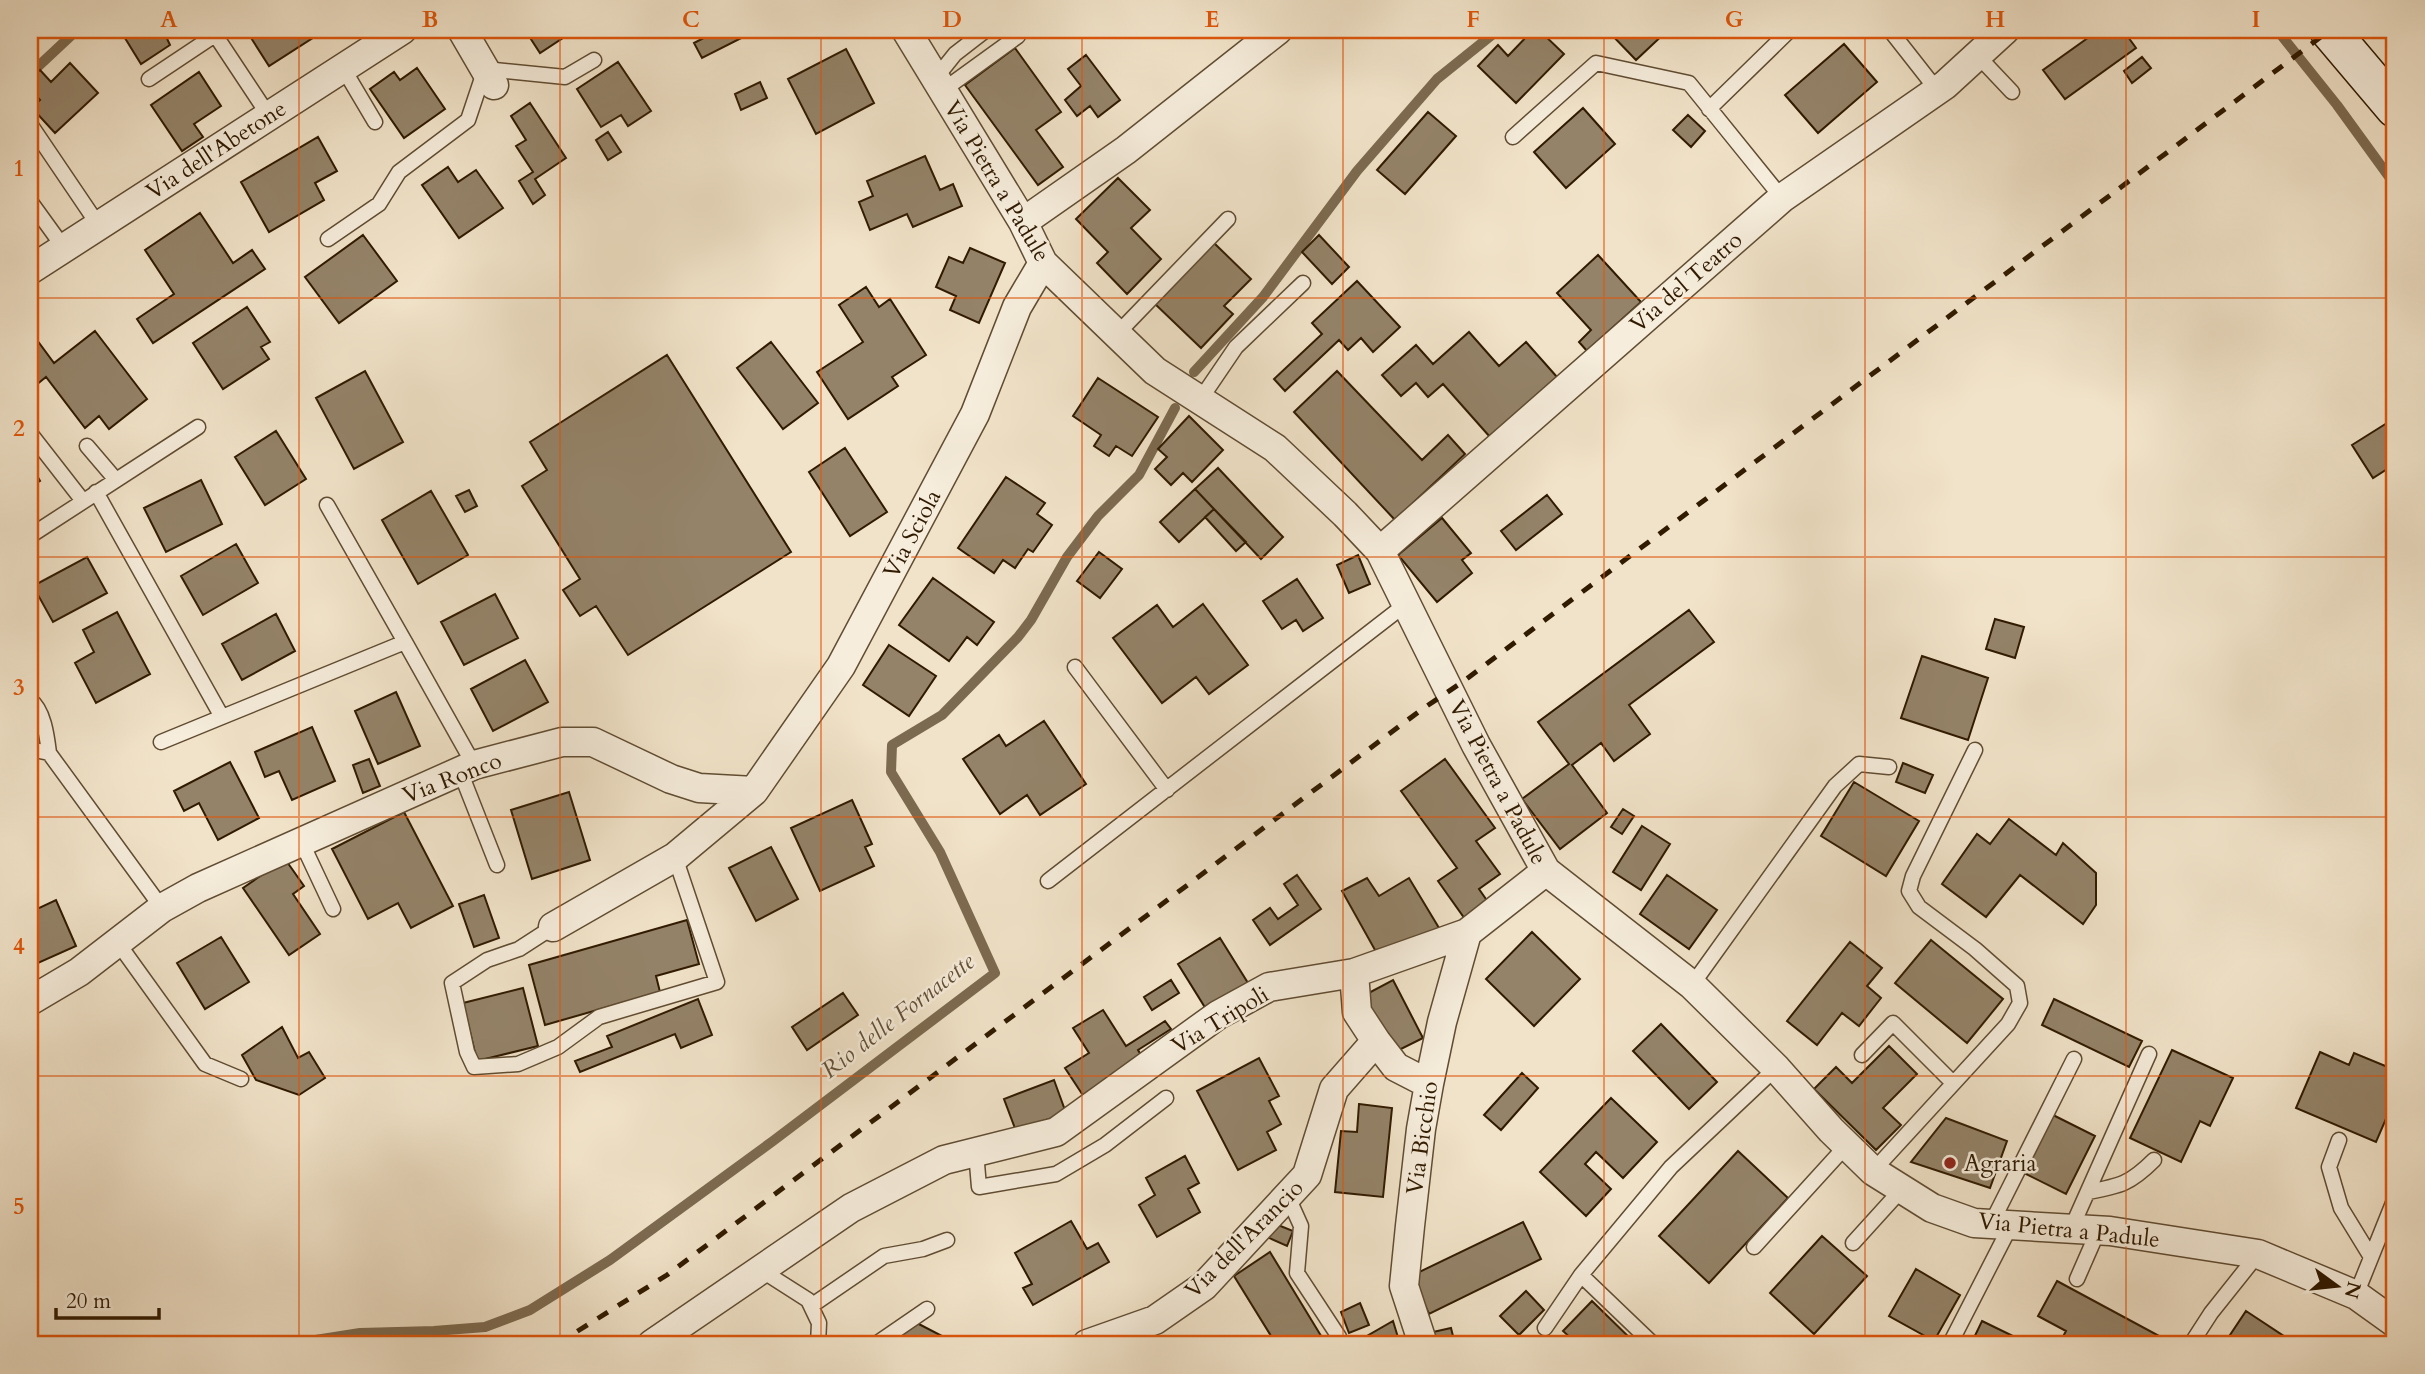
<svg xmlns="http://www.w3.org/2000/svg" width="2425" height="1374" viewBox="0 0 2425 1374" font-family="Cardo,serif">
<style>
.lines{fill:none;stroke-linecap:round;stroke-linejoin:round}
.stream{stroke:#7c6a50;stroke-width:10}
.building{fill:#948369;stroke:#301a00;stroke-width:2}
.lane-casing{stroke:#604c32;stroke-width:17}
.street-casing{stroke:#604c32;stroke-width:31}
.secondary-casing{stroke:#301a00;stroke-width:41}
.lane{stroke:#f6eddc;stroke-width:14}
.street{stroke:#f6eddc;stroke-width:28}
.secondary{stroke:#f6eddc;stroke-width:38}
.rail{stroke:#301a00;stroke-width:5;stroke-dasharray:12 12;stroke-linecap:butt}
.grid{fill:none;stroke:#df560b;stroke-width:2;stroke-opacity:0.55}
.poi-dot{fill:#8f2418;stroke:#f6eddc;stroke-width:2.5}
.labels{text-anchor:middle;dominant-baseline:central;stroke-width:5;stroke-linejoin:round;paint-order:stroke}
.street-label{font-size:23px;fill:#301a00;stroke:#f6eddc}
.poi-label{font-size:23px;fill:#301a00;stroke:#f6eddc;text-anchor:start}
.water-label{font-size:24px;font-style:italic;fill:#634f35;stroke:#f6eddc}
.neatline{fill:none;stroke:#df560b;stroke-width:2.5}
.grid-label{font-size:23px;text-anchor:middle;font-weight:bold;fill:#df560b}
</style>
<rect width="100%" height="100%" fill="#f1e3c9"/>
<filter id="stains"><feTurbulence type="fractalNoise" baseFrequency=".00286" numOctaves="4"/><feColorMatrix values="0 0 0 0 .2 0 0 0 0 .09 0 0 0 0 .02 0 0 0 .5 -.17"/></filter>
<radialGradient id="worn" r=".72"><stop offset=".6" stop-color="#630" stop-opacity="0"/><stop offset="1" stop-color="#630" stop-opacity=".3"/></radialGradient>
<g class="lines">
<path class="stream" d="M 2277,30 L 2337,105 L 2395,185
M 30,74 L 77,30
M 1194,372 L 1263,297 L 1357,171 L 1437,79 L 1498,30
M 290,1344 L 360,1333 L 434,1331 L 485,1327 L 530,1310 L 610,1260 L 773,1141 L 995,973 L 940,852 L 891,772 L 892,745 L 942,715 L 1018,637 L 1031,620 L 1067,557 L 1098,516 L 1139,475 L 1175,408"/>
</g>
<path class="building" d="M 120,30 L 163,30 L 170,45 L 141,64 Z
M 246,30 L 320,30 L 322,32 L 269,66 Z
M 525,30 L 575,30 L 540,53 Z
M 719,30 L 757,30 L 702,58 L 694,43 Z
M 1533,30 L 1539,30 L 1564,54 L 1516,103 L 1478,66 L 1498,45 L 1508,56 Z
M 1607,30 L 1668,30 L 1636,60 Z
M 2099,30 L 2123,30 L 2136,48 L 2065,99 L 2043,70 Z
M 1844,44 L 1877,82 L 1818,133 L 1785,95 Z
M 1015,48 L 1061,112 L 1036,130 L 1063,167 L 1038,185 L 965,85 Z
M 846,49 L 874,103 L 816,134 L 788,79 Z
M 1086,55 L 1120,100 L 1098,117 L 1090,106 L 1077,116 L 1065,100 L 1081,86 L 1068,69 Z
M 2142,57 L 2151,68 L 2132,83 L 2124,71 Z
M 618,62 L 651,111 L 628,126 L 621,115 L 601,127 L 577,89 Z
M 70,63 L 98,93 L 55,133 L 32,108 L 40,100 L 30,88 L 30,79 L 40,70 L 51,82 Z
M 417,68 L 445,109 L 404,138 L 370,89 L 394,72 L 400,80 Z
M 199,72 L 221,106 L 194,124 L 203,137 L 182,151 L 151,105 Z
M 760,82 L 767,98 L 741,110 L 735,94 Z
M 530,103 L 566,158 L 535,179 L 545,195 L 533,204 L 519,181 L 533,172 L 516,146 L 526,140 L 511,116 Z
M 1583,108 L 1615,144 L 1566,188 L 1534,152 Z
M 1428,112 L 1456,136 L 1405,194 L 1377,170 Z
M 1688,115 L 1705,131 L 1691,147 L 1673,130 Z
M 608,132 L 621,152 L 608,160 L 596,140 Z
M 318,137 L 337,171 L 315,183 L 324,200 L 269,232 L 241,182 Z
M 925,156 L 940,190 L 953,184 L 962,206 L 913,227 L 907,214 L 870,230 L 859,202 L 873,196 L 867,181 Z
M 448,167 L 458,182 L 476,170 L 503,208 L 459,238 L 422,185 Z
M 1118,178 L 1150,210 L 1131,228 L 1161,259 L 1127,294 L 1097,263 L 1108,252 L 1076,219 Z
M 200,213 L 233,263 L 252,250 L 265,269 L 153,343 L 137,319 L 174,294 L 145,250 Z
M 363,235 L 397,281 L 339,323 L 305,277 Z
M 1319,235 L 1349,267 L 1332,284 L 1302,252 Z
M 1213,242 L 1251,279 L 1224,306 L 1233,314 L 1201,348 L 1154,303 Z
M 970,248 L 1005,263 L 979,323 L 950,310 L 956,296 L 936,287 L 949,257 L 963,263 Z
M 1598,255 L 1641,302 L 1587,351 L 1579,342 L 1591,330 L 1557,293 Z
M 1357,281 L 1400,327 L 1373,352 L 1361,338 L 1348,350 L 1339,340 L 1285,391 L 1274,379 L 1322,334 L 1312,323 Z
M 866,287 L 879,307 L 890,299 L 926,355 L 892,377 L 898,386 L 848,419 L 817,372 L 863,342 L 839,305 Z
M 247,307 L 270,342 L 261,347 L 269,359 L 223,389 L 193,343 Z
M 95,331 L 147,399 L 109,429 L 99,416 L 85,428 L 46,377 L 30,390 L 30,340 L 34,336 L 54,363 Z
M 1469,332 L 1499,366 L 1526,342 L 1557,377 L 1490,437 L 1443,384 L 1428,397 L 1416,383 L 1401,396 L 1382,375 L 1416,345 L 1433,364 Z
M 771,342 L 818,403 L 783,429 L 737,368 Z
M 667,355 L 791,552 L 628,655 L 596,606 L 580,616 L 563,590 L 580,579 L 522,486 L 547,470 L 530,442 Z
M 365,371 L 403,442 L 354,469 L 316,398 Z
M 1337,371 L 1422,460 L 1448,435 L 1465,454 L 1395,520 L 1294,412 Z
M 1098,378 L 1158,417 L 1132,456 L 1116,446 L 1109,456 L 1094,446 L 1101,435 L 1073,416 Z
M 1189,416 L 1223,450 L 1192,482 L 1183,473 L 1171,485 L 1155,469 L 1167,457 L 1158,449 Z
M 2395,418 L 2395,464 L 2373,478 L 2352,445 Z
M 276,431 L 306,479 L 265,505 L 235,457 Z
M 845,448 L 887,512 L 850,536 L 809,472 Z
M 30,463 L 40,481 L 30,487 Z
M 1218,468 L 1283,537 L 1261,559 L 1195,489 Z
M 1006,477 L 1045,503 L 1037,514 L 1052,525 L 1033,552 L 1028,549 L 1015,568 L 1003,560 L 994,573 L 958,548 Z
M 201,480 L 222,524 L 166,552 L 144,508 Z
M 1195,489 L 1214,509 L 1179,542 L 1160,522 Z
M 469,490 L 477,506 L 465,512 L 456,496 Z
M 431,491 L 468,555 L 418,584 L 382,520 Z
M 1547,495 L 1562,514 L 1516,550 L 1501,531 Z
M 1214,509 L 1246,542 L 1236,551 L 1205,517 Z
M 1442,518 L 1471,553 L 1462,560 L 1472,573 L 1437,602 L 1398,555 Z
M 236,544 L 258,583 L 203,615 L 181,576 Z
M 1099,552 L 1122,569 L 1100,598 L 1077,581 Z
M 1358,555 L 1370,584 L 1349,593 L 1337,565 Z
M 87,557 L 107,593 L 53,622 L 33,586 Z
M 933,578 L 994,622 L 977,645 L 967,637 L 949,661 L 899,625 Z
M 1297,579 L 1323,618 L 1303,631 L 1296,620 L 1282,629 L 1263,601 Z
M 495,594 L 518,638 L 464,665 L 441,622 Z
M 1203,604 L 1248,665 L 1209,694 L 1196,677 L 1162,703 L 1113,638 L 1157,605 L 1173,627 Z
M 1689,610 L 1714,642 L 1629,705 L 1650,734 L 1614,761 L 1601,743 L 1572,765 L 1607,813 L 1560,849 L 1522,799 L 1569,764 L 1538,722 Z
M 117,612 L 150,674 L 96,703 L 75,663 L 94,652 L 83,630 Z
M 276,614 L 295,651 L 242,680 L 222,644 Z
M 1995,619 L 2024,627 L 2015,658 L 1986,649 Z
M 889,645 L 936,676 L 909,716 L 863,685 Z
M 1922,656 L 1988,678 L 1968,740 L 1901,718 Z
M 525,660 L 548,702 L 493,731 L 471,689 Z
M 396,692 L 420,746 L 378,764 L 355,711 Z
M 1044,721 L 1086,784 L 1040,815 L 1027,795 L 1000,814 L 963,759 L 999,735 L 1006,746 Z
M 312,727 L 335,781 L 292,800 L 279,771 L 265,777 L 255,752 Z
M 369,759 L 380,786 L 363,793 L 353,765 Z
M 1445,759 L 1495,828 L 1476,841 L 1500,874 L 1479,889 L 1488,902 L 1465,919 L 1438,881 L 1457,868 L 1401,791 Z
M 230,762 L 259,818 L 218,840 L 199,803 L 184,811 L 174,791 Z
M 1903,763 L 1933,775 L 1925,793 L 1896,782 Z
M 1854,782 L 1919,821 L 1886,876 L 1821,836 Z
M 569,792 L 590,860 L 532,879 L 511,810 Z
M 852,800 L 872,844 L 865,847 L 874,866 L 820,891 L 791,828 Z
M 1623,809 L 1634,816 L 1622,834 L 1611,827 Z
M 404,812 L 453,906 L 411,928 L 398,903 L 368,919 L 332,849 Z
M 2009,819 L 2056,855 L 2063,843 L 2096,873 L 2096,905 L 2083,924 L 2020,875 L 1986,917 L 1942,884 L 1977,834 L 1990,844 Z
M 1642,826 L 1670,844 L 1641,890 L 1613,872 Z
M 771,847 L 798,899 L 756,921 L 729,868 Z
M 285,859 L 304,886 L 293,894 L 320,934 L 289,955 L 243,888 Z
M 1297,875 L 1321,909 L 1270,945 L 1253,920 L 1270,908 L 1278,919 L 1298,905 L 1284,884 Z
M 1667,875 L 1717,910 L 1689,949 L 1640,914 Z
M 1367,878 L 1379,896 L 1409,878 L 1439,928 L 1412,946 L 1375,950 L 1342,891 Z
M 484,895 L 499,938 L 474,947 L 459,904 Z
M 30,899 L 35,910 L 56,900 L 76,946 L 38,963 L 30,944 Z
M 687,920 L 699,964 L 656,976 L 660,992 L 545,1025 L 529,965 Z
M 1532,932 L 1580,979 L 1534,1026 L 1486,979 Z
M 221,937 L 249,982 L 205,1009 L 177,963 Z
M 1220,938 L 1248,983 L 1206,1009 L 1178,964 Z
M 1931,940 L 2003,999 L 1967,1043 L 1895,983 Z
M 1850,942 L 1882,968 L 1867,986 L 1881,998 L 1859,1026 L 1842,1013 L 1817,1045 L 1787,1021 Z
M 1171,980 L 1179,993 L 1152,1010 L 1144,997 Z
M 1393,980 L 1423,1038 L 1393,1053 L 1363,996 Z
M 523,988 L 538,1046 L 477,1061 L 463,1003 Z
M 843,993 L 858,1015 L 807,1050 L 792,1027 Z
M 698,999 L 712,1035 L 681,1048 L 675,1034 L 580,1072 L 575,1061 L 612,1047 L 607,1036 Z
M 2054,999 L 2142,1041 L 2129,1067 L 2042,1025 Z
M 1103,1010 L 1126,1046 L 1165,1021 L 1171,1029 L 1138,1050 L 1146,1063 L 1086,1100 L 1065,1068 L 1089,1053 L 1073,1028 Z
M 1661,1024 L 1717,1082 L 1689,1109 L 1633,1051 Z
M 282,1027 L 298,1058 L 309,1052 L 325,1078 L 299,1095 L 256,1080 L 242,1055 Z
M 1889,1046 L 1917,1074 L 1883,1108 L 1901,1125 L 1876,1150 L 1814,1089 L 1836,1067 L 1852,1083 Z
M 2172,1050 L 2233,1078 L 2210,1126 L 2200,1121 L 2181,1162 L 2130,1138 Z
M 2320,1052 L 2349,1065 L 2354,1053 L 2395,1070 L 2395,1098 L 2376,1142 L 2296,1108 Z
M 1259,1058 L 1279,1096 L 1269,1101 L 1281,1124 L 1267,1132 L 1276,1150 L 1238,1170 L 1197,1091 Z
M 1522,1073 L 1538,1088 L 1501,1130 L 1484,1115 Z
M 1054,1080 L 1066,1113 L 1016,1131 L 1004,1099 Z
M 1611,1098 L 1657,1142 L 1623,1178 L 1596,1152 L 1585,1164 L 1611,1189 L 1586,1216 L 1540,1172 Z
M 1359,1104 L 1392,1108 L 1383,1197 L 1335,1192 L 1341,1131 L 1357,1132 Z
M 2053,1115 L 2095,1136 L 2066,1194 L 2024,1173 Z
M 1946,1118 L 2007,1141 L 1990,1188 L 1911,1162 Z
M 1738,1151 L 1788,1198 L 1709,1283 L 1659,1236 Z
M 1185,1156 L 1199,1183 L 1188,1189 L 1200,1212 L 1157,1237 L 1139,1205 L 1155,1195 L 1146,1178 Z
M 1071,1221 L 1087,1249 L 1098,1243 L 1109,1262 L 1033,1305 L 1023,1288 L 1032,1284 L 1015,1253 Z
M 1523,1222 L 1541,1259 L 1429,1314 L 1411,1276 Z
M 1273,1223 L 1293,1231 L 1287,1246 L 1267,1237 Z
M 1822,1236 L 1867,1276 L 1814,1334 L 1770,1293 Z
M 1270,1252 L 1326,1344 L 1276,1344 L 1234,1276 Z
M 1916,1269 L 1960,1295 L 1934,1341 L 1889,1316 Z
M 2057,1281 L 2161,1337 L 2158,1344 L 2059,1344 L 2066,1331 L 2038,1316 Z
M 1526,1291 L 1544,1310 L 1519,1335 L 1500,1316 Z
M 1592,1301 L 1636,1344 L 1569,1344 L 1573,1340 L 1563,1331 Z
M 1360,1303 L 1369,1325 L 1349,1333 L 1341,1312 Z
M 2246,1311 L 2296,1344 L 2224,1344 Z
M 913,1321 L 944,1337 L 949,1344 L 881,1344 Z
M 1393,1321 L 1400,1344 L 1370,1344 L 1367,1336 Z
M 1982,1321 L 2019,1339 L 2016,1344 L 1971,1344 Z
M 1451,1328 L 1455,1344 L 1436,1344 L 1433,1332 Z"/>
<g class="lines">
<g class="lane-casing">
<path id="lane" d="M 212,30 L 269,116
M 1893,34 L 1937,90
M 1977,55 L 2012,92
M 343,68 L 375,122
M 149,79 L 215,35
M 935,79 L 955,54 L 986,30
M 942,91 L 1018,36
M 1709,109 L 1790,30
M 30,124 L 99,226
M 1513,137 L 1596,63 L 1689,83 L 1782,198
M 30,201 L 64,248
M 328,239 L 379,204 L 399,172 L 468,120 L 485,69 L 565,77 L 594,60
M 1117,334 L 1228,219
M 1200,400 L 1236,347 L 1303,283
M 30,433 L 83,501
M 87,446 L 116,480
M 96,492 L 222,717 L 405,642 L 474,765
M 327,505 L 405,642
M 30,536 L 198,427
M 1075,667 L 1167,790
M 30,700 C 44,710 47,737 49,753
M 161,742 L 222,717
M 30,749 L 49,753 L 162,908
M 460,771 L 497,865
M 301,841 L 333,909
M 1048,881 L 1406,604
M 553,927 L 519,949 L 487,960 L 452,983 L 467,1052 L 474,1067 L 518,1064 L 558,1047 L 599,1017 L 717,982 L 675,857
M 118,943 L 205,1064 L 241,1079
M 1692,985 L 1835,786 L 1859,764 L 1889,767
M 1862,1055 L 1893,1023 L 1953,1083
M 2339,1140 L 2329,1167 L 2341,1208 L 2371,1257
M 976,1152 L 979,1187 L 1056,1174 L 1105,1145 L 1166,1098
M 1873,1171 L 2008,1024 L 2020,1003 L 2017,986 L 1975,949 L 1919,907 L 1909,891 L 1913,876 L 1975,750
M 2088,1192 C 2120,1186 2130,1184 2154,1160
M 1288,1197 L 1301,1226 L 1297,1273 L 1339,1337 L 1337,1344
M 1991,1224 L 2074,1059
M 2071,1229 L 2149,1054
M 1853,1243 L 1902,1189
M 1754,1247 L 1846,1146
M 761,1270 L 808,1300 L 819,1323 L 818,1344
M 1581,1275 L 1653,1344
M 2077,1279 L 2098,1231
M 2356,1295 L 2395,1198
M 811,1306 L 884,1256 L 923,1249 L 947,1240
M 1545,1328 L 1581,1275 L 1671,1167 L 1776,1068
M 876,1344 L 927,1309
M 1950,1344 L 2011,1225
M 2191,1344 L 2211,1313 L 2258,1254"/>
</g>
<g class="street-casing">
<path id="street" d="M 462,30 L 494,85
M 906,30 L 1023,222 L 1043,263 L 1155,371 L 1275,448 L 1345,514 L 1380,551 L 1476,745 L 1546,871 L 1692,985 L 1776,1068 L 1831,1130 L 1873,1171 L 1932,1208 L 1974,1223 L 2110,1231 L 2258,1254 L 2356,1295 L 2395,1323
M 1023,222 L 1126,150 L 1278,30
M 30,270 L 402,30
M 1380,551 L 1782,198 L 1945,85 L 2005,30
M 553,927 L 675,857 L 754,791 L 841,666 L 975,414 L 1017,307 L 1043,263
M 30,1001 L 79,972 L 162,908 L 198,888 L 474,765 L 562,742 L 593,742 L 671,779 L 699,788 L 754,791
M 1376,1041 L 1396,1067 L 1429,1084
M 652,1344 L 851,1208 L 944,1160 L 1056,1132 L 1218,1015 L 1269,987 L 1354,973 L 1467,933 L 1546,871
M 1087,1344 L 1155,1320 L 1204,1286 L 1307,1175 L 1334,1089 L 1376,1041 L 1357,1012 L 1354,973
M 1423,1344 L 1404,1286 L 1410,1226 L 1421,1129 L 1429,1084 L 1442,1022 L 1467,933"/>
</g>
<g class="secondary-casing">
<path id="secondary" d="M 2329,30 L 2395,108"/>
</g>
<use href="#lane" class="lane"/>
<use href="#street" class="street"/>
<use href="#secondary" class="secondary"/>
<path class="rail" d="M 557,1344 L 667,1275 L 1421,710 L 1461,683 L 2330,30"/>
</g>
<path class="grid" d="M 299,30 L 299,1344M 560,30 L 560,1344M 821,30 L 821,1344M 1082,30 L 1082,1344M 1343,30 L 1343,1344M 1604,30 L 1604,1344M 1865,30 L 1865,1344M 2126,30 L 2126,1344M 30,298 L 2395,298M 30,557 L 2395,557M 30,817 L 2395,817M 30,1076 L 2395,1076"/>
<circle class="poi-dot" cx="1950" cy="1163" r="7"/>
<g class="labels">
<g class="street-label">
<text transform="translate(216 150) rotate(-33)">Via dell'Abetone</text>
<text transform="translate(997 181) rotate(59)">Via Pietra a Padule</text>
<text transform="translate(1686 282) rotate(-41)">Via del Teatro</text>
<text transform="translate(912 534) rotate(-62)">Via Sciola</text>
<text transform="translate(452 778) rotate(-21)">Via Ronco</text>
<text transform="translate(1498 782) rotate(62)">Via Pietra a Padule</text>
<text transform="translate(1220 1020) rotate(-31)">Via Tripoli</text>
<text transform="translate(1422 1138) rotate(-82)">Via Bicchio</text>
<text transform="translate(2069 1230) rotate(6)">Via Pietra a Padule</text>
<text transform="translate(1244 1239) rotate(-45)">Via dell'Arancio</text>
</g>
<g class="poi-label">
<text x="1964" y="1163">Agraria</text>
</g>
<g class="water-label">
<text transform="translate(898 1016) rotate(-38)">Rio delle Fornacette</text>
</g>
</g>
<rect width="2425" height="1374" fill="none" stroke="#f1e3c9" stroke-width="77"/>
<g transform="translate(2337 1286) rotate(105)" stroke="#f6eddc" stroke-width="5" paint-order="stroke">
<path d="M0-5L12 26L0 18L-12 26Z" fill="#301a00"/>
<text y="-10" font-size="19" font-weight="bold" text-anchor="middle" fill="#301a00">N</text>
</g>
<path d="M56 1308v10h103v-10" fill="none" stroke="#301a00" stroke-width="3.5"/>
<text x="66" y="1308" font-size="21" fill="#301a00" stroke="#f6eddc" stroke-width="5" paint-order="stroke">20 m</text>
<rect x="38" y="38" width="2348" height="1298" class="neatline"/>
<g class="grid-label">
<text x="169" y="27">A</text>
<text x="430" y="27">B</text>
<text x="691" y="27">C</text>
<text x="952" y="27">D</text>
<text x="1212" y="27">E</text>
<text x="1473" y="27">F</text>
<text x="1734" y="27">G</text>
<text x="1995" y="27">H</text>
<text x="2256" y="27">I</text>
<text x="19" y="176">1</text>
<text x="19" y="436">2</text>
<text x="19" y="695">3</text>
<text x="19" y="954">4</text>
<text x="19" y="1214">5</text>
</g>
<rect width="100%" height="100%" filter="url(#stains)"/>
<rect width="100%" height="100%" fill="url(#worn)"/>
</svg>
